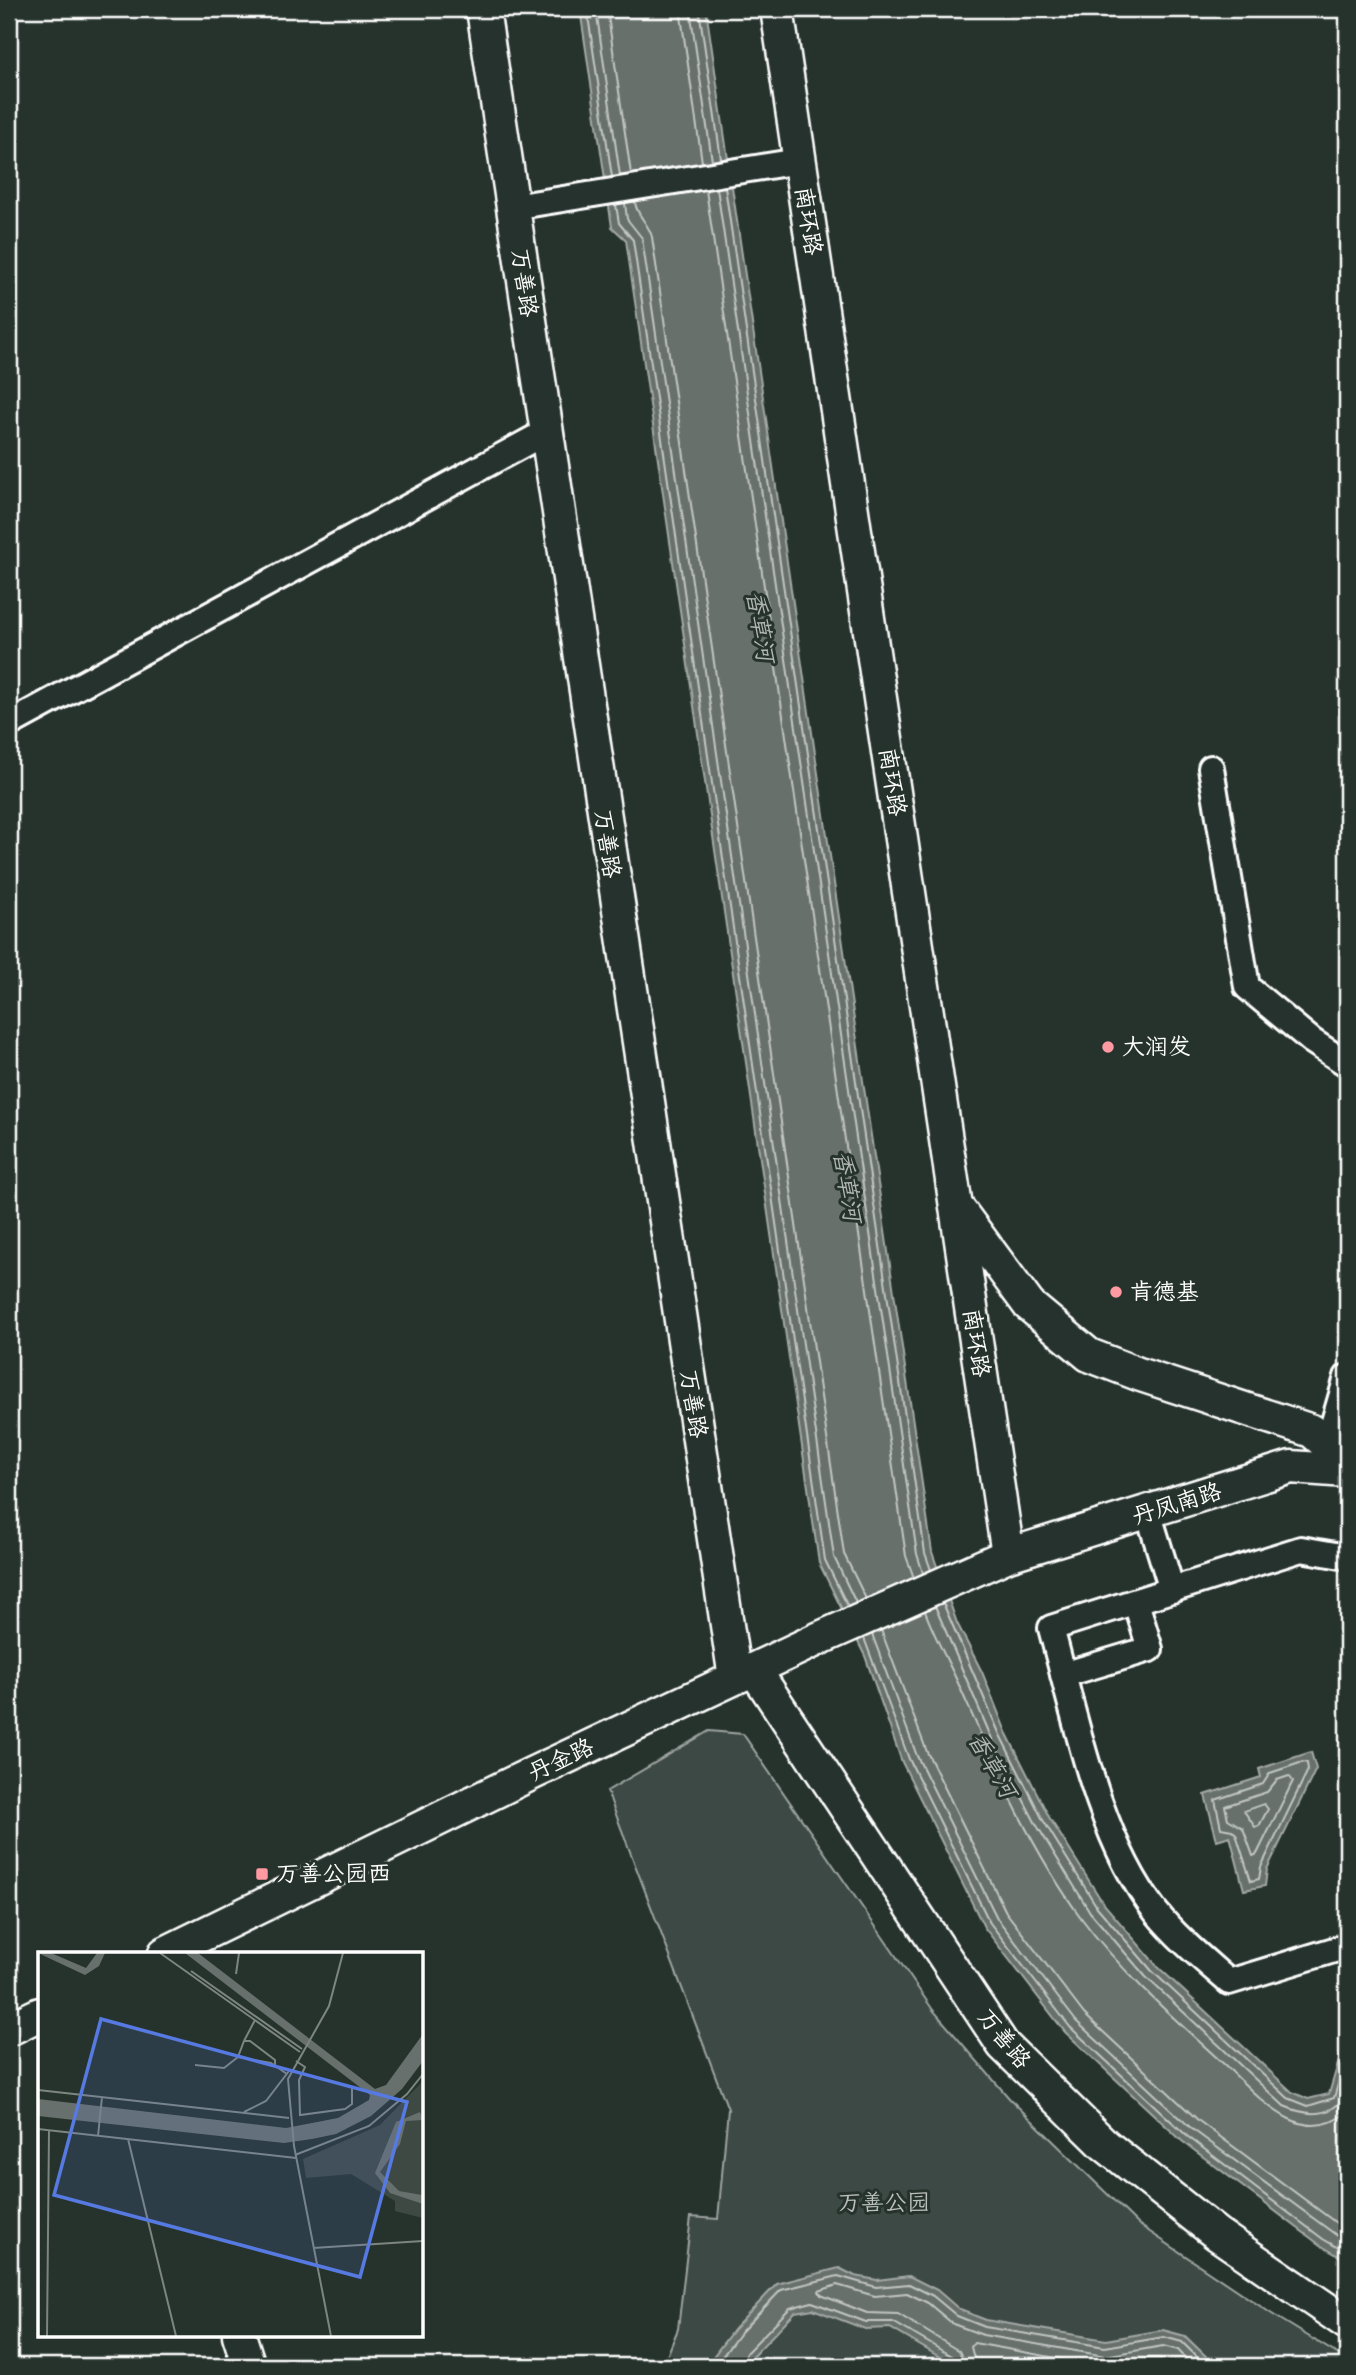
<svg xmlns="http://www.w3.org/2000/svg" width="1356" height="2375" viewBox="0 0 1356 2375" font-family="'Balsamiq Sans','LXGW WenKai TC',sans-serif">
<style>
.green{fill:#3e4944;stroke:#9ea4a2;stroke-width:2}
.water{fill:#67706c;stroke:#a4a9a7;stroke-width:2}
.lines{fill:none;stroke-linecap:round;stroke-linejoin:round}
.shore{stroke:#c2c6c4;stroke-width:2}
.minor-casing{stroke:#fff;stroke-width:30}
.major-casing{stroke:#fff;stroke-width:37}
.minor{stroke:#26332d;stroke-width:24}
.major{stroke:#26332d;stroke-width:32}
.poi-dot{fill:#ff9aa2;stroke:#26332d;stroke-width:2.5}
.labels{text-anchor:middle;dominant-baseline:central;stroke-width:6;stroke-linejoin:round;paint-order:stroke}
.street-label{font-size:23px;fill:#fff;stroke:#26332d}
.poi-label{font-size:23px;fill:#fff;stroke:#26332d;text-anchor:start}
.park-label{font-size:23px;fill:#bbbfbe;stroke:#26332d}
.water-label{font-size:24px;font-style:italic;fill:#b3b8b6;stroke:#26332d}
.inset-road{fill:none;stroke:#7d8581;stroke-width:2}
.view{fill:#567ae2;fill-opacity:0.15;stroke:#567ae2;stroke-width:3.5}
.inset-edge{fill:none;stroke:#fff;stroke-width:3.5}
</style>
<rect width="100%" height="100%" fill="#26332d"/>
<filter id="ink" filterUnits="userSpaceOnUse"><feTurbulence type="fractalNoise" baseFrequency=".0143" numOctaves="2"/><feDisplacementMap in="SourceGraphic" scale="14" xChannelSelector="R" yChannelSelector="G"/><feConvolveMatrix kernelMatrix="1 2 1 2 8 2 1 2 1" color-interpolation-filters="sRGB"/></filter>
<g filter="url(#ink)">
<path class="green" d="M 709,1731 L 743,1734 L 933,2010 L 1009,2098 L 1138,2224 L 1272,2314 L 1347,2360 L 1347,2366 L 663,2366 L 678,2329 L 691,2217 L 718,2219 L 728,2109 L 607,1791 Z"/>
<path class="water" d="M 580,9 L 706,9 L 932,1552 L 957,1623 L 982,1672 L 1006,1732 L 1049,1817 L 1103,1903 L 1157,1966 L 1292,2092 L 1308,2099 L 1329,2094 L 1347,2033 L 1347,2261 L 1320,2245 L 1182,2141 L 1065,2032 L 984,1927 L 902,1762 L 865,1656 L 819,1563 L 626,240 L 612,227 Z
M 1311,1752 L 1316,1769 L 1267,1869 L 1265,1886 L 1244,1890 L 1230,1836 L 1217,1840 L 1205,1795 L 1261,1777 L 1259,1769 Z
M 839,2268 L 855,2276 L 877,2280 L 909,2276 L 937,2290 L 960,2310 L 986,2320 L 1106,2340 L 1163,2330 L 1185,2336 L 1216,2366 L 955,2366 L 890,2328 L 865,2329 L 813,2309 L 795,2312 L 752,2357 L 752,2366 L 706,2366 L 734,2329 L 777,2284 Z"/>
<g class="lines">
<path class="shore" d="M 587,9 L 612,177
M 596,9 L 620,176
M 607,9 L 631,174
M 680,9 L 702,162
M 690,9 L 712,161
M 699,9 L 721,159
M 725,187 L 925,1553 L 931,1570
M 717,188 L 917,1554 L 923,1573
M 706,190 L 906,1556 L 914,1578
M 635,202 C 637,217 648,222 652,237 L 844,1554 L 866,1599
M 625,203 L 627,219 L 642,238 L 834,1557 L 856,1603
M 616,205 L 619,223 L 633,240 L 825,1560 L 848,1607
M 943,1603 L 1000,1735 L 1043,1820 L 1097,1907 L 1152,1971 L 1288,2098 L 1308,2106 L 1334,2098 L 1347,2053
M 935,1606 L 992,1739 L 1036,1824 L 1090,1912 L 1146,1977 L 1284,2106 C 1309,2117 1337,2118 1347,2089
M 925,1611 C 934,1636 947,1659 958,1683 C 994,1764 1029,1847 1082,1919 C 1123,1974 1176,2020 1227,2067 C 1258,2096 1301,2150 1347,2112
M 881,1630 L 927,1752 L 1006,1912 L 1084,2014 L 1199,2121 L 1347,2231
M 872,1634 L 917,1756 L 997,1918 L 1076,2021 L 1192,2129 L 1347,2243
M 864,1638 L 909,1759 L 990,1923 L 1070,2027 L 1187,2136 L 1323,2239 L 1347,2253
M 1303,1762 L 1307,1763 L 1308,1770 L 1261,1867 L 1259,1879 L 1251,1881 L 1236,1834 L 1232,1830 L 1221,1828 L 1215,1800 L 1263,1784 L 1270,1773 Z
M 1289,1776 L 1293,1781 L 1257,1854 L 1253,1856 L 1243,1828 L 1228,1819 L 1225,1806 L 1267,1792 L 1277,1780 Z
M 1264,1804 L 1268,1809 L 1259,1826 L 1255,1827 L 1244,1811 Z
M 715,2366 L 740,2333 L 781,2290 L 838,2276 L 876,2287 L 909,2284 L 933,2296 L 957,2316 L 985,2327 L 1105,2347 L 1164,2337 L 1182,2342 L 1206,2366
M 745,2366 L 746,2353 L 790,2308 L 812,2302 L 866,2322 L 893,2322 L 953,2357 L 957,2366
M 966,2366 L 959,2351 L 898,2314 L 867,2313 L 821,2295 L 819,2291 L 837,2285 L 875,2296 L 907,2293 L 928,2303 L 953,2324 L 983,2335 L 1105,2356 L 1163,2346 L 1178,2350 L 1193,2366
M 976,2366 L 971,2347 L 974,2343 L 1101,2366
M 1110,2366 C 1131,2363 1162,2350 1179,2366"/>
<g class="minor-casing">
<path id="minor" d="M 513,207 L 799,161
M 9,724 L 546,432
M 1211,768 L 1247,987 L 1312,1041 L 1347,1064
M 1323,1460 L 1347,1377
M 1148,1512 L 1172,1590
M 1347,1557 L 1301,1549 L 1051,1628 C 1075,1716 1098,1839 1156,1912 C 1177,1938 1204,1960 1229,1982 L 1347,1946
M 1063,1675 L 1150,1649 L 1136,1602"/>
</g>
<g class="major-casing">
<path id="major" d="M 483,9 L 735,1678
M 777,9 L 1008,1555
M 959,1210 L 1029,1305 L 1089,1355 L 1141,1375 L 1312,1431 L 1347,1462
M 754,1669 L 1003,2045 L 1105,2145 L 1217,2234 L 1347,2323
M 165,1953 L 533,1773 L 818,1639 L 1008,1555 L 1291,1467 L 1347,1471
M 9,2029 L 40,2014
M 239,2335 L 249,2366"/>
</g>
<use href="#minor" class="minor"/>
<use href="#major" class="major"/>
</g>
</g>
<g class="poi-dot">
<circle cx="1108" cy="1047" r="7"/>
<circle cx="1116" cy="1292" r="7"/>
<rect x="255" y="1867" width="14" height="14" rx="3.5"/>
</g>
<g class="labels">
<g class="street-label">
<text transform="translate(808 221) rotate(81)">南环路</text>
<text transform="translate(524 283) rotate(82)">万善路</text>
<text transform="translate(892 782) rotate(81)">南环路</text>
<text transform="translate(607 844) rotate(82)">万善路</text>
<text transform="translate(976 1343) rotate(81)">南环路</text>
<text transform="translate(693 1404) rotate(81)">万善路</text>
<text transform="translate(1177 1504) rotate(-17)">丹凤南路</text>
<text transform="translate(561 1760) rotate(-25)">丹金路</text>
<text transform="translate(1004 2039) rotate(51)">万善路</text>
</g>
<g class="poi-label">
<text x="1122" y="1047">大润发</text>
<text x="1130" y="1292">肯德基</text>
<text x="276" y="1874">万善公园西</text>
</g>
<g class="park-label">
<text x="884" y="2203">万善公园</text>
</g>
<g class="water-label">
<text transform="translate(760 626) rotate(81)">香草河</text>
<text transform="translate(847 1186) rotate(81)">香草河</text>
<text transform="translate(992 1765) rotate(60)">香草河</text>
</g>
</g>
<g transform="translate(38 1952)">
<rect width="385" height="385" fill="#26332d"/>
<path d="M 385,129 L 385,266 L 357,259 L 357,249 L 313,222 L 268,226 L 265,207 L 342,173 Z" fill="#3e4944"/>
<path d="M 0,1 L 13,1 L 48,16 L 59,1 L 67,1 L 61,14 L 47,23 ZM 147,1 L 160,1 L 337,137 L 348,133 L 385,82 L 385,109 L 364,137 L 333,164 L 298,182 L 274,187 L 246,191 L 0,164 L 0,147 L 248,176 L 300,166 L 331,148 L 332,143 ZM 382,160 L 385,168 L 368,169 L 362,192 L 342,220 L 361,239 L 384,243 L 385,252 L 352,241 L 337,221 L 358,170 Z" fill="#67706c"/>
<path class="inset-road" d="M 122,1 L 262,100M 153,19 L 264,97M 198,22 L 201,1M 206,89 L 217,68M 200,105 L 206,89 L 212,89 L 237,108 L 237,113M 258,109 L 267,115 L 261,128 L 262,163 L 307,157 L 314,152 L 314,134M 157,113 L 186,116 L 200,105 L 233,111 L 249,122M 0,138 L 251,166M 206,160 L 228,149 L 251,119M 0,177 L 258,206M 60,184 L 64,145M 90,187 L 138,384M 257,203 L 331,174 L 369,142 L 385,122M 275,296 L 385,289M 9,384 L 11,178M 293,384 L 256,194 L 250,127 L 291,54 L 305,1"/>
<path class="view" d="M 63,67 L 369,150 L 322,325 L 16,243 Z"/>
<rect width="385" height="385" class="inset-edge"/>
</g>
<rect width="1356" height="2375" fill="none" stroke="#26332d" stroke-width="35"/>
<rect x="18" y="18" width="1321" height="2340" fill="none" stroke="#fff" stroke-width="2.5" filter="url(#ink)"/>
</svg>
